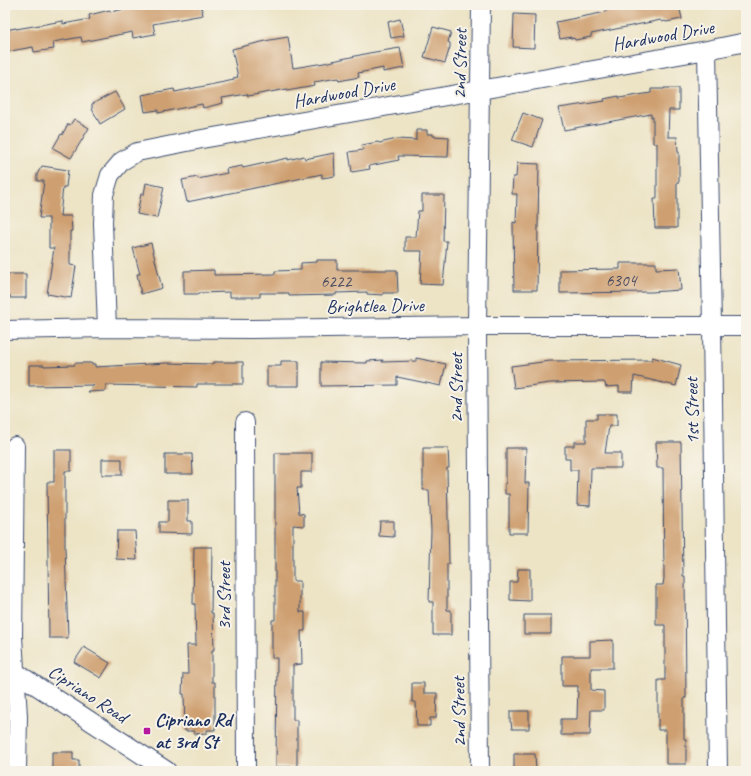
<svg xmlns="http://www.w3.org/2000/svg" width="751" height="776" viewBox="0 0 751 776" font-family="Caveat,sans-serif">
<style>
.building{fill:#ce9f70}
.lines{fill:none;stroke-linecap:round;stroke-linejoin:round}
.minor-casing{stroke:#3a4a6e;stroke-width:20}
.minor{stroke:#fff;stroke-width:18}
.poi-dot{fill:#b5179e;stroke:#f7f3e8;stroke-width:1.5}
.labels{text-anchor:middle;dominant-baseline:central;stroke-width:4;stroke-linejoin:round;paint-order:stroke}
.number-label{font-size:17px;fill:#484b62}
.street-label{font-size:19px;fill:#1b2f5e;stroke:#f7f3e8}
.poi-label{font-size:19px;font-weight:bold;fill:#1b2f5e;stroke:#f7f3e8;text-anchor:start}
</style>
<rect width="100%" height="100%" fill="#f7f3e8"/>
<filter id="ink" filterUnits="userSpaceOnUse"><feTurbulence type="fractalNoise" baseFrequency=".025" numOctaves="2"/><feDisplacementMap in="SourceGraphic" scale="8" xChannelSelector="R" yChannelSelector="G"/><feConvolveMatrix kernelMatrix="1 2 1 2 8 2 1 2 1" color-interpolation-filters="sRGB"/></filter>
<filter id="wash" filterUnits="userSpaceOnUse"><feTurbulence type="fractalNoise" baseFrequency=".012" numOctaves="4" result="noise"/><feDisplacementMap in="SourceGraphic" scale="16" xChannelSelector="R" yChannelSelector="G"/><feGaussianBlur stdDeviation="0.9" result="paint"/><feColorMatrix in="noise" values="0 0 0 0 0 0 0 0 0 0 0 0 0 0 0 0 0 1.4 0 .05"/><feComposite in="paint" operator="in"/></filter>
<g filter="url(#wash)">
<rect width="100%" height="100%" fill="#ede4c6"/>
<g id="blocks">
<path class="building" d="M 144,5 L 201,5 L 203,15 L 153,24 L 155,34 L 133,38 L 132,32 L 82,42 L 81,37 L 53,42 L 54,49 L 34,52 L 33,47 L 5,52 L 5,30 L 16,28 L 16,29 L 63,21 L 63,24 L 90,19 L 89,15 L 110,10 L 110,12 Z
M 627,5 L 679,5 L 682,19 L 666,22 L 665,21 L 662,22 L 661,20 L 591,34 L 591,37 L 575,40 L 574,38 L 571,39 L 571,37 L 560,39 L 556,22 L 606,12 L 606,10 Z
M 514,14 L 535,15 L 534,48 L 513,47 Z
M 400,19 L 404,36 L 391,38 L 388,22 Z
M 433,27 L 451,32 L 448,42 L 450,43 L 450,47 L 445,63 L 424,57 Z
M 288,37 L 293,68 L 324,63 L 369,53 L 400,48 L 404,68 L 383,72 L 383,68 L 358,73 L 359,77 L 339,81 L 338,78 L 314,82 L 315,86 L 287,91 L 287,89 L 248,96 L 247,94 L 222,98 L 223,103 L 203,108 L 202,104 L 158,113 L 158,110 L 145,112 L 142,95 L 174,89 L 175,92 L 234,80 L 233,78 L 238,77 L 232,49 L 270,40 Z
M 664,88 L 679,88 L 679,110 L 669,110 L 668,137 L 677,137 L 678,152 L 679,152 L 679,182 L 677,182 L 677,228 L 655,228 L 654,199 L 657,199 L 657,143 L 653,143 L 653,117 L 651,117 L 651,114 L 564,130 L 559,108 L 605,101 L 604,99 L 619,96 L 619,98 L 651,93 L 651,89 L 664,89 Z
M 115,92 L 125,109 L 100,124 L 92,109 L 92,104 Z
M 523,113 L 542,120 L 533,147 L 512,140 Z
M 74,119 L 89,128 L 71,158 L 53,148 L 61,134 L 62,135 L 68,124 L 70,125 Z
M 416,130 L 427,130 L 427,134 L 433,134 L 433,136 L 449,137 L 448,157 L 398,156 L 399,160 L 369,166 L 370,169 L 352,172 L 349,152 L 363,150 L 362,145 L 378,142 L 379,143 L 397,139 L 416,140 Z
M 334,153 L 335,176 L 322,178 L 322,174 L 187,202 L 182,180 L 198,177 L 198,179 L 227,173 L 226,169 L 242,166 L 243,168 L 288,158 L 288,160 L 304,156 L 305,159 Z
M 517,163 L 539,164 L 537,290 L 514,290 L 513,222 L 516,223 L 517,194 L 512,194 L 513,177 L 516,177 Z
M 42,166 L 68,170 L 66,187 L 63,187 L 60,216 L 71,216 L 72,231 L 70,231 L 70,265 L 76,266 L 71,298 L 47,294 L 54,248 L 49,248 L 49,218 L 39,218 L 44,181 L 37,181 L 37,174 Z
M 146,183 L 164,187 L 157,218 L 137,214 L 141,194 L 144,194 Z
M 422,195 L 444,195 L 443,241 L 447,241 L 443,285 L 420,284 L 422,251 L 405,251 L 405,237 L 416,237 L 418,211 L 422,211 Z
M 151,243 L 162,288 L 141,294 L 137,274 L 140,274 L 133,248 Z
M 317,260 L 337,260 L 337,270 L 397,270 L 398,293 L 383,293 L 383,295 L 367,294 L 367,292 L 336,293 L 336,295 L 289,296 L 289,293 L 260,293 L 260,297 L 230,297 L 230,292 L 199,293 L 199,294 L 184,294 L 184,271 L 214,270 L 214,275 L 275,274 L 275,271 L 301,270 L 301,263 L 317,262 Z
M 620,263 L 656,263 L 656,269 L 679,268 L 681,290 L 651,292 L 560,293 L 560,270 L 620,269 Z
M 5,274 L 26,274 L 26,298 L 10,298 L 10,295 L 5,295 Z
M 652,357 L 681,365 L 676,386 L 634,376 L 633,392 L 619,392 L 619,386 L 606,387 L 605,383 L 604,382 L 550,383 L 514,388 L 511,366 L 550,361 L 652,360 Z
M 416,358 L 446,364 L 441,386 L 397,377 L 397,385 L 321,386 L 321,362 L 367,363 L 367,361 L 383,360 L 382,362 L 416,361 Z
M 281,361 L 299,361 L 299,386 L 267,386 L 267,366 L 281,366 Z
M 213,362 L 243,362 L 243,384 L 197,384 L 197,387 L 106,385 L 106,391 L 88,392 L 94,385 L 29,386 L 29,365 L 44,365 L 44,366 L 75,365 L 75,363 L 91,363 L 91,364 L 95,364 L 95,367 L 167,363 L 213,364 Z
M 597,414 L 617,414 L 617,426 L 609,426 L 605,453 L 621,453 L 621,468 L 591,468 L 590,506 L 577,505 L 578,470 L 570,470 L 570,459 L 565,459 L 565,446 L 574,446 L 574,442 L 586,442 L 586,419 L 597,419 Z
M 656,442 L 681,442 L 683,576 L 685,576 L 686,698 L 684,698 L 684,739 L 686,739 L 686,764 L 666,764 L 666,730 L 658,730 L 658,680 L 665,680 L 665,625 L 656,625 L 656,585 L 663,585 L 664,578 L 663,468 L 657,468 Z
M 423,448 L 448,448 L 449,468 L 447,468 L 449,564 L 447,564 L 447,610 L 451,610 L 451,635 L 433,635 L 433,602 L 429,602 L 431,530 L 429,490 L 423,490 Z
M 506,448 L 526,448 L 525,483 L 529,483 L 528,533 L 509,533 L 509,494 L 505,494 L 505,483 L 506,483 Z
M 54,450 L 71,450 L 71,471 L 65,471 L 65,548 L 68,638 L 49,638 L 47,482 L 54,482 Z
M 275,453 L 312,453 L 312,472 L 301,472 L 301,488 L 297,488 L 299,513 L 304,514 L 304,526 L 293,525 L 293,581 L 300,581 L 300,612 L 305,612 L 305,631 L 301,631 L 302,664 L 293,665 L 293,720 L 297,720 L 297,767 L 276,767 L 277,658 L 272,658 L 272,620 L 275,620 Z
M 165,454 L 192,454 L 193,474 L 165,474 Z
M 102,459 L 122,459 L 122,475 L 102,475 Z
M 168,500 L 188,500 L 188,521 L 192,521 L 192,534 L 159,533 L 159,522 L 168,522 Z
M 380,521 L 394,521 L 394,537 L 379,536 Z
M 117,531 L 135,531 L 137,560 L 116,559 Z
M 194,547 L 212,547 L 211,613 L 213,613 L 214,650 L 212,650 L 212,682 L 215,682 L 215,730 L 207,730 L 207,733 L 194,734 L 194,731 L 185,731 L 184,694 L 182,694 L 183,674 L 188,674 L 187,645 L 196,645 L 195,604 L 193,604 Z
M 518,569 L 530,569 L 530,601 L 510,600 L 510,582 L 517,582 Z
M 524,615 L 551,615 L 551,634 L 524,634 Z
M 613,640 L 613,668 L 591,668 L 591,690 L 604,691 L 604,710 L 591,710 L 590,735 L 561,735 L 561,719 L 577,719 L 578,686 L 562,686 L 562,656 L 590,656 L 590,641 Z
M 84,647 L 110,663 L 101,678 L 74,662 Z
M 412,683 L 424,683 L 424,693 L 437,693 L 436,718 L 430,718 L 430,726 L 417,726 L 416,702 L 412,702 Z
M 510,711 L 529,711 L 529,729 L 512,729 L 511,722 L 510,722 Z
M 52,752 L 73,752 L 73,760 L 79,760 L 79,771 L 52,771 Z
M 514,754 L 535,754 L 536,771 L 514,771 Z"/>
</g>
</g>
<g filter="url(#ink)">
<use href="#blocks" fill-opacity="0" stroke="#3a4a6e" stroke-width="1"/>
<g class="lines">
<g class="minor-casing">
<path id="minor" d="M 707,50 L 712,326 L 718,771
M 107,328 L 103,223 L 104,195 L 110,175 L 122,161 L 137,152 L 202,139 L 707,50 L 746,42
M 5,330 L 107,328 L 252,329 L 477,326 L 746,326
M 245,422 L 246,771
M 15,446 L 13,637 L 18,716 L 17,771
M 9,668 L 167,771
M 480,771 L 477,326 L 481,5"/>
</g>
<use href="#minor" class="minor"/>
</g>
</g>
<rect class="poi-dot" x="143" y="727" width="8" height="8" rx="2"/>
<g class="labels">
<g class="number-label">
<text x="621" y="280">6304</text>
<text x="336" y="281">6222</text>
</g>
<g class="street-label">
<text transform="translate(663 36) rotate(-10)">Hardwood Drive</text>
<text transform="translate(460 64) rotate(-89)">2nd Street</text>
<text transform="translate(344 93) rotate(-10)">Hardwood Drive</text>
<text transform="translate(375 306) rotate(-1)">Brightlea Drive</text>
<text transform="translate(456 388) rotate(-90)">2nd Street</text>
<text transform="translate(692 411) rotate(-91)">1st Street</text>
<text transform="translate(224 596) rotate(-90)">3rd Street</text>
<text transform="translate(88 694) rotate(33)">Cipriano Road</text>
<text transform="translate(459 712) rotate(-91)">2nd Street</text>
</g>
<g class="poi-label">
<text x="155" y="720">Cipriano Rd<tspan x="155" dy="22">at 3rd St</tspan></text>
</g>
</g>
<rect width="751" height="776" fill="none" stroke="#f7f3e8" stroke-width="20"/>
</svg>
